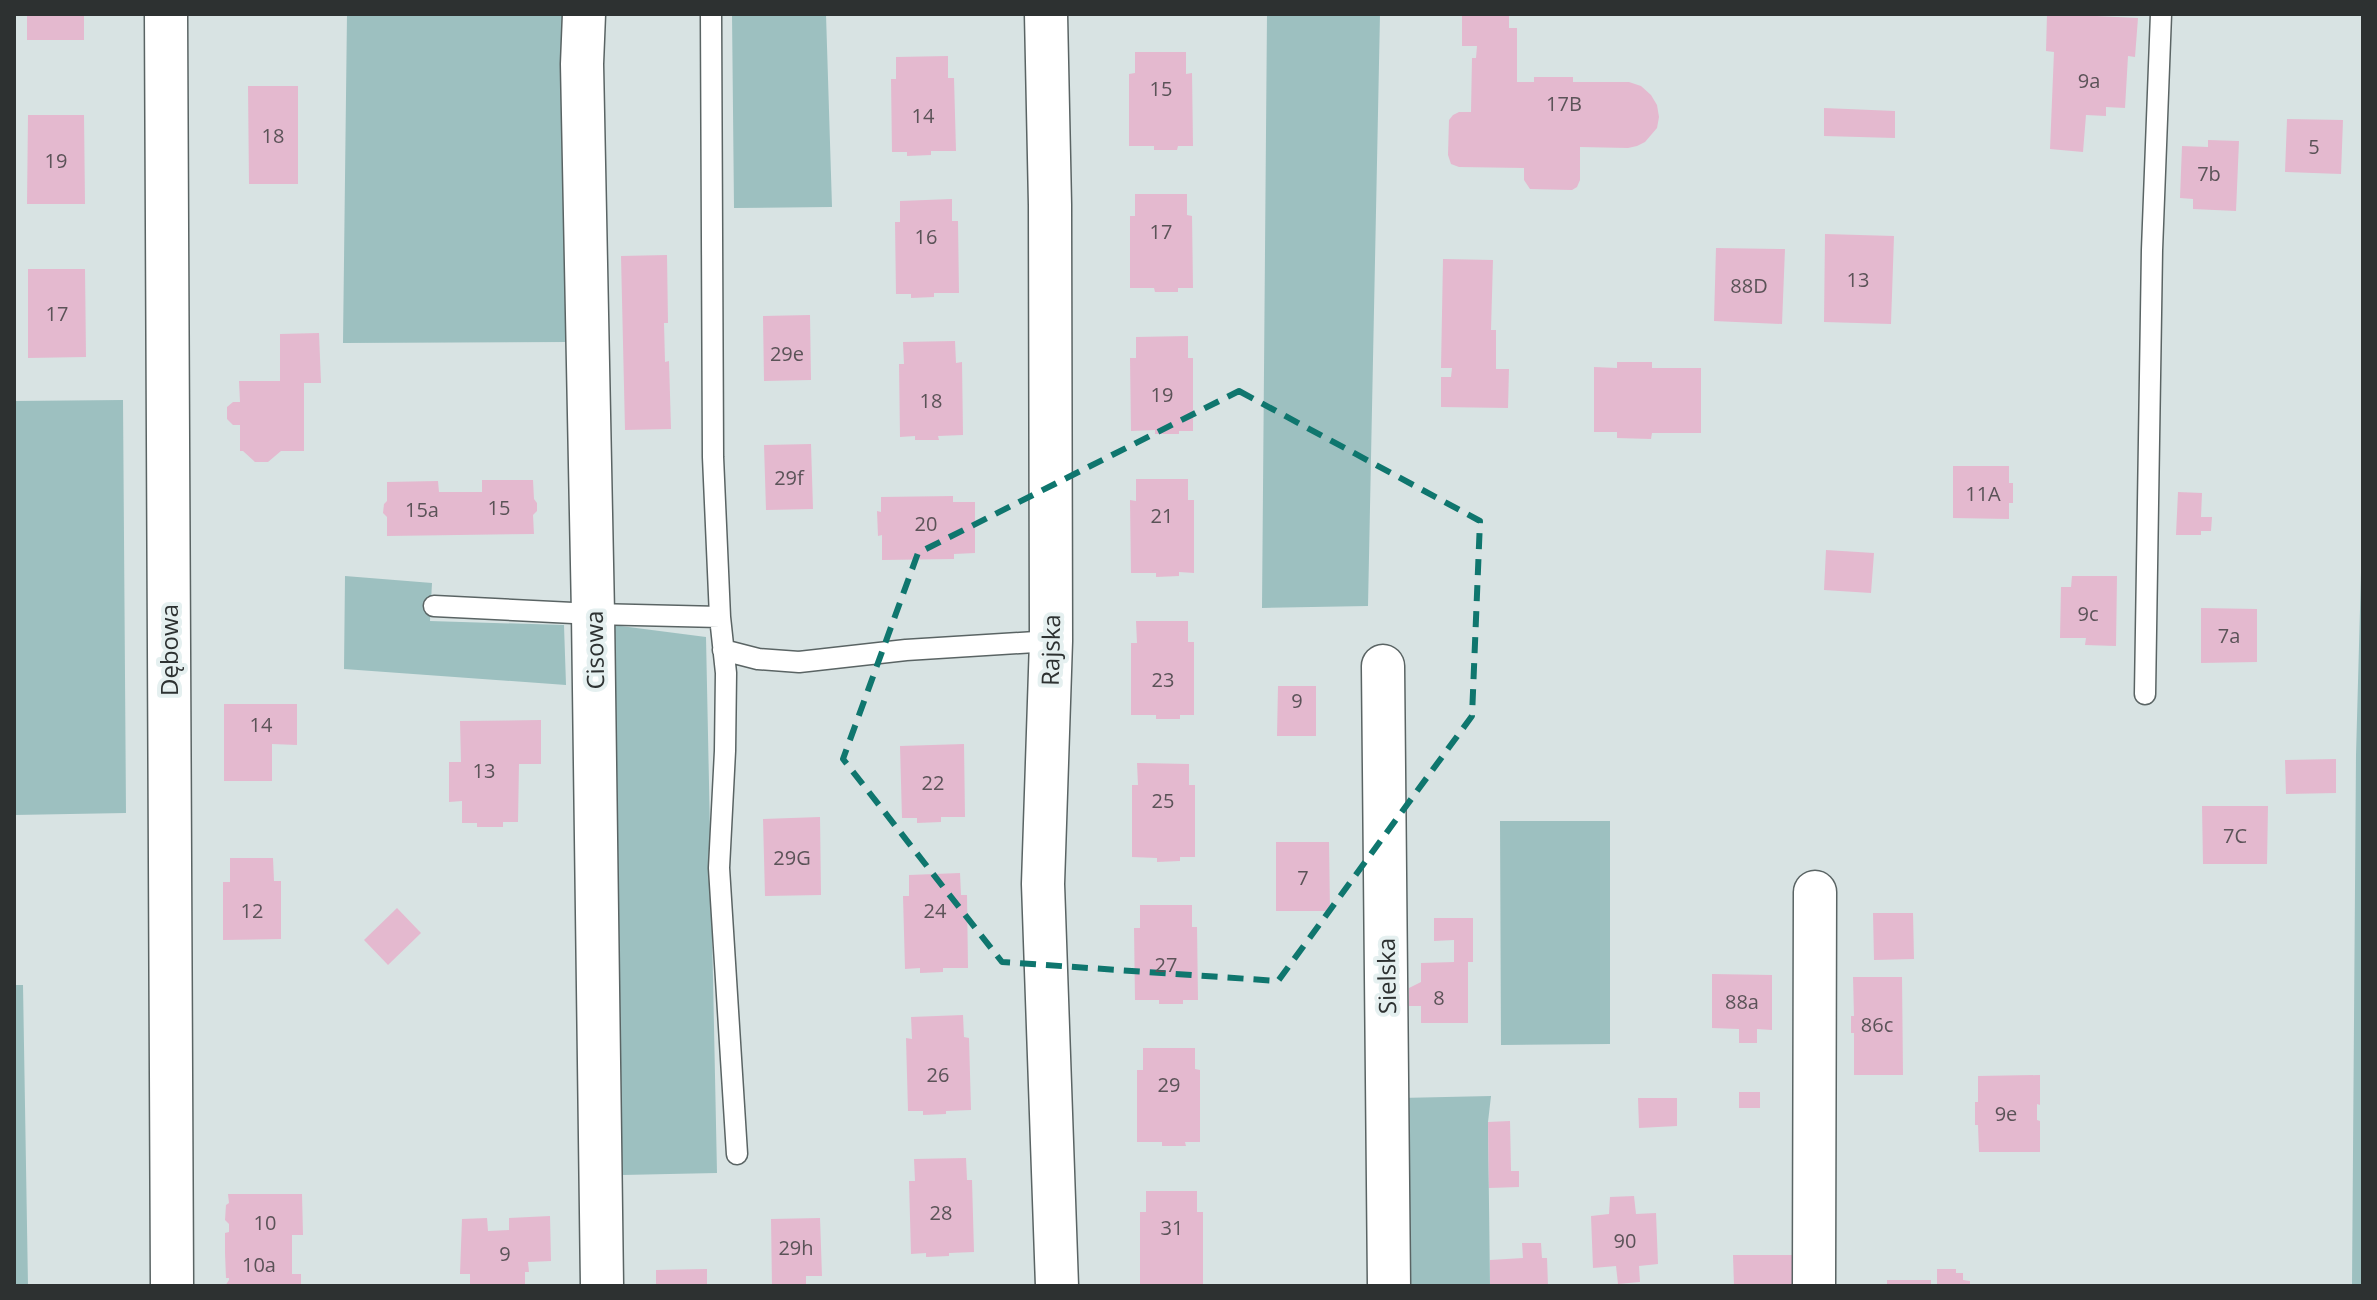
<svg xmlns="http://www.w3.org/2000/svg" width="2377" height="1300" viewBox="0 0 2377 1300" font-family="'Open Sans',sans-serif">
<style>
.green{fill:#9dc0c0}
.building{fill:#e4b9cf}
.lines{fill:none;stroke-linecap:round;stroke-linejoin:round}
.lane-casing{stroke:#5a6464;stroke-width:23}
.street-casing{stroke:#5a6464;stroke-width:45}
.lane{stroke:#fff;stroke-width:20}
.street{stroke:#fff;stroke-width:42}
.marked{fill:none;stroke:#0f766e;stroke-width:6;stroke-dasharray:16 10;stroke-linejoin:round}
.labels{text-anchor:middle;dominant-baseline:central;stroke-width:8;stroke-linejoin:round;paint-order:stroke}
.number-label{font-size:20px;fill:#5b5358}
.street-label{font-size:24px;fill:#2d3131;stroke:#e5f0f0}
</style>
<rect width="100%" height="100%" fill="#d8e3e3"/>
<path class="green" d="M 347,14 L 568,14 L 569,342 L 343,343 Z
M 732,14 L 826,14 L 832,207 L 734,208 Z
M 1267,14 L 1380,14 L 1368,606 L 1262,608 Z
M 123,400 L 126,813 L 14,815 L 14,401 Z
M 2363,500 L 2363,1286 L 2352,1286 L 2356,755 Z
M 345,576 L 432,583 L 430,621 L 564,625 L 566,685 L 344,669 Z
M 613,625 L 706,637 L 717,1173 L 622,1175 Z
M 1500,821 L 1610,821 L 1610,1044 L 1501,1045 Z
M 14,985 L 23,985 L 28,1286 L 14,1286 Z
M 1491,1096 L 1488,1122 L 1490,1286 L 1403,1286 L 1400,1098 Z"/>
<path class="building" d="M 27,14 L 84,14 L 84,40 L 27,40 Z
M 1462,14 L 1509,14 L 1509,28 L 1517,28 L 1517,82 L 1534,82 L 1534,77 L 1573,77 L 1573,82 L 1629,82 L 1641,86 L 1651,95 L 1657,105 L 1659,117 L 1657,128 L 1645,142 L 1637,146 L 1628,148 L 1580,147 L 1580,180 L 1577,187 L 1572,190 L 1530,189 L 1524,180 L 1524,168 L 1459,167 L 1451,164 L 1448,155 L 1449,120 L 1453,115 L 1459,112 L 1471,112 L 1472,58 L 1476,58 L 1477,46 L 1462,46 Z
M 2047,14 L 2096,14 L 2096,16 L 2138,18 L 2135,57 L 2128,56 L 2125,108 L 2106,107 L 2106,116 L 2086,115 L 2083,152 L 2050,149 L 2054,52 L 2046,51 Z
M 1135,52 L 1186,52 L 1186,74 L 1192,73 L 1193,146 L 1178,146 L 1177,150 L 1154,150 L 1154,146 L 1129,146 L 1129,74 L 1135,73 Z
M 948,56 L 948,78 L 954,78 L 956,151 L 931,151 L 931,155 L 907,156 L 907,152 L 892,152 L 891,79 L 896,79 L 896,57 Z
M 248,86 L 298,86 L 298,184 L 249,184 Z
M 1824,108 L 1895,111 L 1895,138 L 1824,136 Z
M 28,115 L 84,115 L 85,204 L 27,204 Z
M 2287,119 L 2343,120 L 2341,174 L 2285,172 Z
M 2208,140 L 2239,141 L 2236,211 L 2193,209 L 2193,199 L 2180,198 L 2182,146 L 2208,147 Z
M 1135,194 L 1187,194 L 1187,215 L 1192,216 L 1193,288 L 1178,288 L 1178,292 L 1155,292 L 1154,288 L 1130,288 L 1130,216 L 1135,216 Z
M 952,199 L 952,221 L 958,221 L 959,293 L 934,293 L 934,297 L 911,298 L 911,294 L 896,294 L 895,222 L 900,222 L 900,201 Z
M 1825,234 L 1894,236 L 1891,324 L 1824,322 Z
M 1716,248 L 1785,249 L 1782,324 L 1714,321 Z
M 667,255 L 668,323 L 664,323 L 665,362 L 669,361 L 671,429 L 625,430 L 621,256 Z
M 1443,259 L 1493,260 L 1491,330 L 1496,330 L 1496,369 L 1509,369 L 1508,408 L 1441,407 L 1441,377 L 1451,377 L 1452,368 L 1441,368 Z
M 28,269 L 85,269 L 86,357 L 28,358 Z
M 810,315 L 811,380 L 764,381 L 763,316 Z
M 319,333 L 321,383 L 304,383 L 304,451 L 281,451 L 268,462 L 255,462 L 243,451 L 240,451 L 240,425 L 233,425 L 227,419 L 227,407 L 233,402 L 240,402 L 239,381 L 280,381 L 280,334 Z
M 1188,336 L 1188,358 L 1193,358 L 1193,431 L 1179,431 L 1179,434 L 1155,434 L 1155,430 L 1131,431 L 1130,358 L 1136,358 L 1136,337 Z
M 955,341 L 956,363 L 962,362 L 963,435 L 938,436 L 939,440 L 915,440 L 915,436 L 900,437 L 899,364 L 904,364 L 903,342 Z
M 1617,362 L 1652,362 L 1652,368 L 1701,368 L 1701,433 L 1652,433 L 1651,439 L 1617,438 L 1617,432 L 1594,432 L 1594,367 L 1617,368 Z
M 811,444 L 813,509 L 766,510 L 764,445 Z
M 1953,466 L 2009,466 L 2009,483 L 2013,483 L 2013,503 L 2009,503 L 2009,519 L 1953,518 Z
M 1136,479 L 1188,479 L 1188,500 L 1194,500 L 1194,573 L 1179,572 L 1179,576 L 1156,577 L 1156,573 L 1131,573 L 1130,500 L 1136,501 Z
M 482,480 L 533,480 L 534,499 L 537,503 L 537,511 L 533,515 L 534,534 L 387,536 L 387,517 L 383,513 L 384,504 L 387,501 L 387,482 L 438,481 L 439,492 L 482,492 Z
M 2178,492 L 2202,493 L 2201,517 L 2212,517 L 2211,531 L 2201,531 L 2201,535 L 2176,535 Z
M 953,496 L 953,502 L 975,502 L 975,553 L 954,554 L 954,559 L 882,560 L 882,535 L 878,536 L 877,511 L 881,512 L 881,497 Z
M 1826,550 L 1874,553 L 1871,593 L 1824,590 Z
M 2072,576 L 2117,576 L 2116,646 L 2085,645 L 2086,638 L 2060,638 L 2061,587 L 2071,587 Z
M 2201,608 L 2257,609 L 2257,662 L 2201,663 Z
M 1136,621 L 1188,621 L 1188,642 L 1194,642 L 1194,715 L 1180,715 L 1180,719 L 1156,719 L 1156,715 L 1131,715 L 1131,643 L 1137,643 Z
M 1278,686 L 1316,686 L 1316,736 L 1277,736 Z
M 224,704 L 297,704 L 297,745 L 272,744 L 272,781 L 224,781 Z
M 541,720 L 541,764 L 519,764 L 518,822 L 503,822 L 503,827 L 477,827 L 477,823 L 462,823 L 462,801 L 449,802 L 449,762 L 461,762 L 460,721 Z
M 964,744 L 965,817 L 941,817 L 941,822 L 917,823 L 917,818 L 902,818 L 900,746 Z
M 2336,759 L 2336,793 L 2286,794 L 2285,760 Z
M 1137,763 L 1189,764 L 1189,785 L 1195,785 L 1195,857 L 1180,857 L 1180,861 L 1157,862 L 1157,858 L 1132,857 L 1132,785 L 1138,785 Z
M 2202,806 L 2268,806 L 2267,864 L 2203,864 Z
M 820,817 L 821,895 L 765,896 L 763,819 Z
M 1276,842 L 1329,842 L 1330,911 L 1276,911 Z
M 230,858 L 273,858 L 274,881 L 281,881 L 281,939 L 223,940 L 223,882 L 230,882 Z
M 960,873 L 961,895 L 967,895 L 968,968 L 943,968 L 943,972 L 920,973 L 920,968 L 905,969 L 903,896 L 909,896 L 909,875 Z
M 1140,905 L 1192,905 L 1192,927 L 1197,927 L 1198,1000 L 1183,1000 L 1183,1004 L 1159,1004 L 1159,1000 L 1135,1000 L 1134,928 L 1140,928 Z
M 397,908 L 421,933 L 388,965 L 364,940 Z
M 1873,913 L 1913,913 L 1914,959 L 1874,960 Z
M 1434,918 L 1473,918 L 1473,962 L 1468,962 L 1468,1023 L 1421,1023 L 1421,1006 L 1409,1006 L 1409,988 L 1421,982 L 1421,963 L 1454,962 L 1454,940 L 1434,941 Z
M 1712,974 L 1772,975 L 1772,1030 L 1757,1029 L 1757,1043 L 1739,1043 L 1739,1029 L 1712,1028 Z
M 1853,977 L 1902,977 L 1903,1075 L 1854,1075 L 1854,1033 L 1851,1033 L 1851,1016 L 1854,1016 Z
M 963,1015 L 964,1037 L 969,1038 L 971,1110 L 946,1111 L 946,1114 L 923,1115 L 923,1111 L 908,1111 L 906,1038 L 912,1039 L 911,1017 Z
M 1143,1048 L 1195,1048 L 1195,1069 L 1200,1070 L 1200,1142 L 1185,1142 L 1186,1146 L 1162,1146 L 1162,1142 L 1137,1142 L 1137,1070 L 1143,1070 Z
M 2040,1075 L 2040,1105 L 2037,1104 L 2037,1120 L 2040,1121 L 2040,1152 L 1979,1152 L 1978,1125 L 1975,1125 L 1975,1102 L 1978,1102 L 1978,1076 Z
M 1739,1092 L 1760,1092 L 1760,1108 L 1739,1108 Z
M 1638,1098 L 1677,1098 L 1677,1126 L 1639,1128 Z
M 1510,1121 L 1511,1171 L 1519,1171 L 1519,1187 L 1489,1188 L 1488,1122 Z
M 966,1158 L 967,1180 L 972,1180 L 974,1252 L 949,1253 L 949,1256 L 926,1257 L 926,1253 L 911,1254 L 909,1181 L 915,1181 L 914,1159 Z
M 1146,1191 L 1197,1191 L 1197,1212 L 1203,1212 L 1203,1285 L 1140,1284 L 1140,1212 L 1146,1212 Z
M 228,1194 L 302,1194 L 303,1235 L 292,1235 L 292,1274 L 301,1274 L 301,1286 L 225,1286 L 229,1280 L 229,1278 L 226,1278 L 225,1253 L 225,1233 L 229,1232 L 229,1224 L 225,1220 L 226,1205 L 229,1203 Z
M 1634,1196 L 1636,1214 L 1656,1213 L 1658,1264 L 1639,1266 L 1640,1282 L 1618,1284 L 1616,1266 L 1593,1268 L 1591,1216 L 1609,1214 L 1610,1197 Z
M 550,1216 L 551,1261 L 528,1262 L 529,1272 L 525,1272 L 525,1286 L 470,1286 L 470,1274 L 460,1274 L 462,1219 L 487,1218 L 488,1231 L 509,1230 L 509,1218 Z
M 820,1218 L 822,1276 L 806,1276 L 806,1286 L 772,1286 L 771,1219 Z
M 1522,1243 L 1541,1243 L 1542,1258 L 1547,1258 L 1548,1286 L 1490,1286 L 1490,1260 L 1523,1258 Z
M 1733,1255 L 1799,1255 L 1799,1286 L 1734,1286 Z
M 707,1269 L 707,1286 L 656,1286 L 656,1270 Z
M 1937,1269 L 1956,1269 L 1956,1273 L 1963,1273 L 1963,1280 L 1970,1281 L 1970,1286 L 1937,1286 Z
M 1887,1280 L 1931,1280 L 1931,1286 L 1887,1286 Z"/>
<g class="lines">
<g class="lane-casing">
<path id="lane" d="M 711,14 L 713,457 L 720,617 L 726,673 L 725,751 L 719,868 L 737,1154
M 434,606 L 593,614 L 720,617
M 723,650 L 758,659 L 799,662 L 906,650 L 1051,641
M 2145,694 L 2152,250 L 2161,14"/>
</g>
<g class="street-casing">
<path id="street" d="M 166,14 L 172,1286
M 584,14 L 582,64 L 593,614 L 602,1286
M 1046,14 L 1050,205 L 1051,641 L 1043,884 L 1057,1286
M 1383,666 L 1389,1286
M 1814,1286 L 1815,892"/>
</g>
<use href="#lane" class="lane"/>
<use href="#street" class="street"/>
</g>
<path class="marked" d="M 1239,391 L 1480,521 L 1472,716 L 1278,981 L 1002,962 L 843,759 L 918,553 Z"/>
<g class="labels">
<g class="number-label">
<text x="2089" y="80">9a</text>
<text x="1161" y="88">15</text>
<text x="1564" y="103">17B</text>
<text x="923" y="115">14</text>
<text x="273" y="135">18</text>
<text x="2314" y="146">5</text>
<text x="56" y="160">19</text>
<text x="2209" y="173">7b</text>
<text x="1161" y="231">17</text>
<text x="926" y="236">16</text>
<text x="1858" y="279">13</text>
<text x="1749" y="285">88D</text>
<text x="57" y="313">17</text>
<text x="787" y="353">29e</text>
<text x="1162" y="394">19</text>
<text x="931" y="400">18</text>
<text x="789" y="477">29f</text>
<text x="1983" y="493">11A</text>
<text x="499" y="507">15</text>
<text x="422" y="509">15a</text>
<text x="1162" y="515">21</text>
<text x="926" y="523">20</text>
<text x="2088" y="613">9c</text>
<text x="2229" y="635">7a</text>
<text x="1163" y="679">23</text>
<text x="1297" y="700">9</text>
<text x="261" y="724">14</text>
<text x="484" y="770">13</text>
<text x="933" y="782">22</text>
<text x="1163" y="800">25</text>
<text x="2235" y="835">7C</text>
<text x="792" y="857">29G</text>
<text x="1303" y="877">7</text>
<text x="252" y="910">12</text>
<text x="935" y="910">24</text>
<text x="1166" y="964">27</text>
<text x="1439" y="997">8</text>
<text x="1742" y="1001">88a</text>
<text x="1877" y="1024">86c</text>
<text x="938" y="1074">26</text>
<text x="1169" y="1084">29</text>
<text x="2006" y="1113">9e</text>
<text x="941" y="1212">28</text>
<text x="265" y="1222">10</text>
<text x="1172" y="1227">31</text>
<text x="1625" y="1240">90</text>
<text x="796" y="1247">29h</text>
<text x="505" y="1253">9</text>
<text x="259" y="1264">10a</text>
</g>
<g class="street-label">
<text transform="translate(168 650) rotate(-90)">Dębowa</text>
<text transform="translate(594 650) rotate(-91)">Cisowa</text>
<text transform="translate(1050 650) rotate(-89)">Rajska</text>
<text transform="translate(1386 976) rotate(-91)">Sielska</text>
</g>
</g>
<rect width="2377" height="1300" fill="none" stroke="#2d3131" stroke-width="32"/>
</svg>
